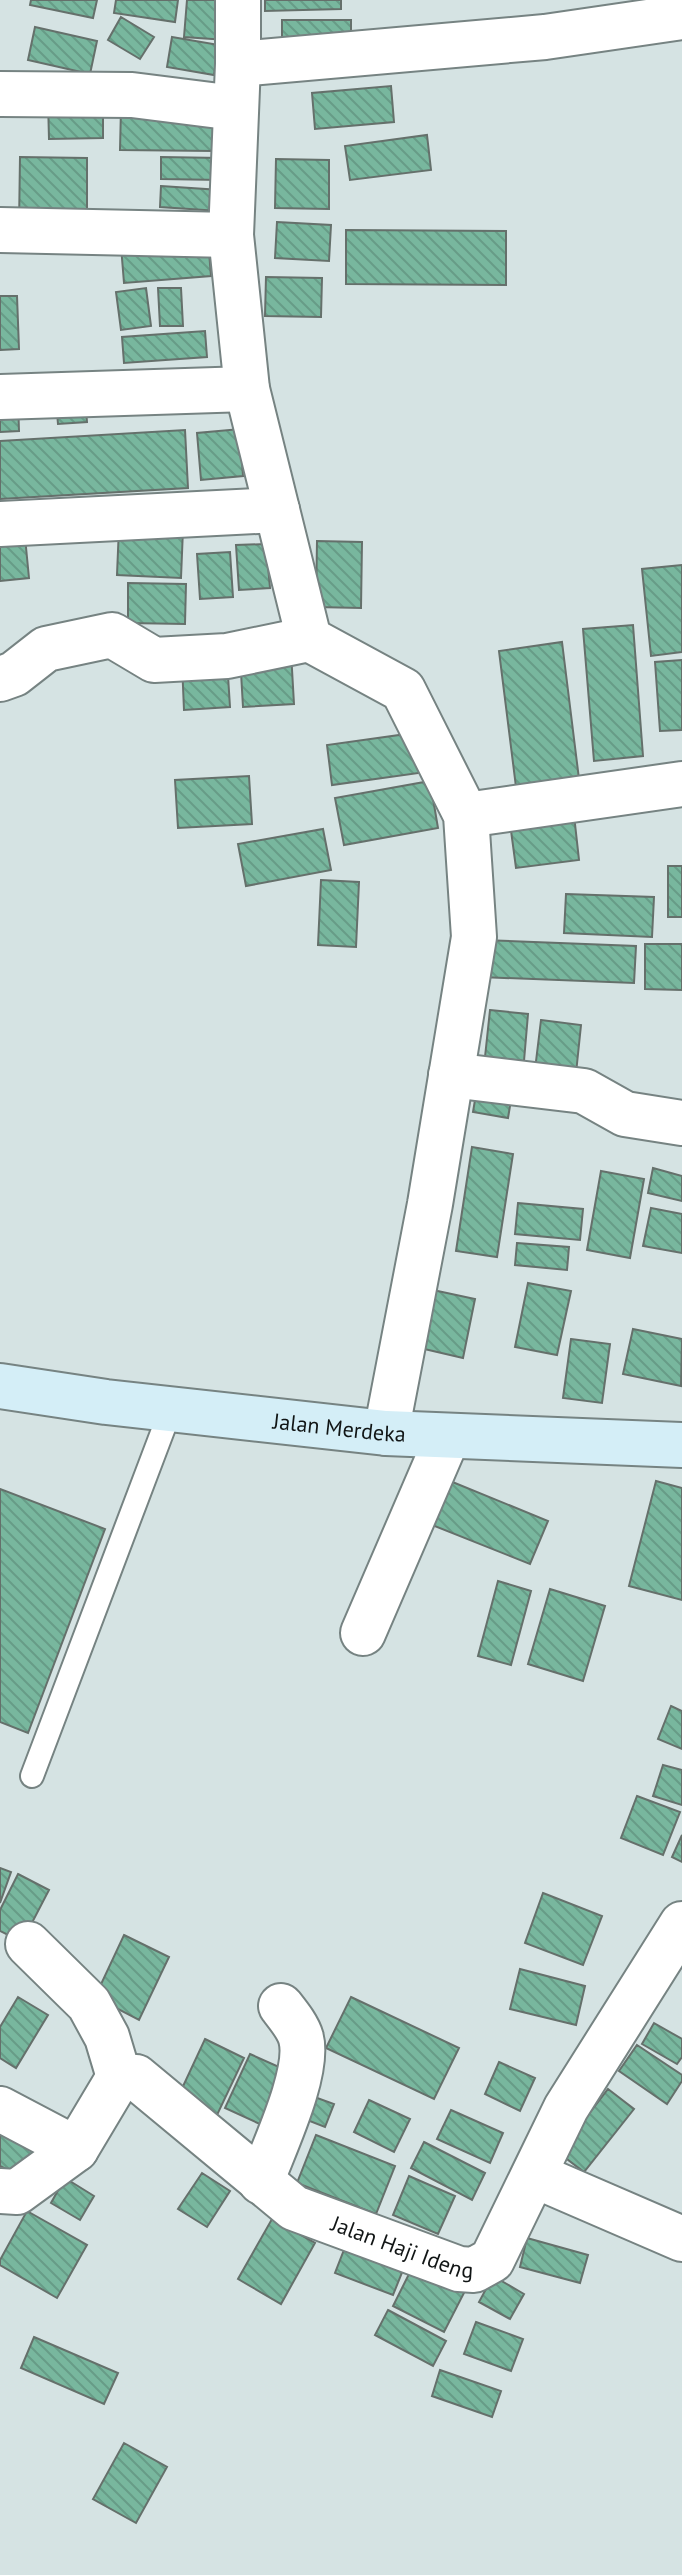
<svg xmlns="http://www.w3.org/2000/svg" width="682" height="2575" viewBox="0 0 682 2575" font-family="'PT Sans',sans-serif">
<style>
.building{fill:url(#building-back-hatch);stroke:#65706b;stroke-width:2}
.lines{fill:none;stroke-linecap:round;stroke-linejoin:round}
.lane-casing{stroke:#768382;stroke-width:26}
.street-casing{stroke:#768382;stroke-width:48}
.secondary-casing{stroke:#768382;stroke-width:48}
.lane{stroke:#fff;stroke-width:22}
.street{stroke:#fff;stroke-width:44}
.secondary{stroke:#d4eef7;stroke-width:44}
.labels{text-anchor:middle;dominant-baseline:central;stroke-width:6;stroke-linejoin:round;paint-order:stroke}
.street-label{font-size:22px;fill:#111515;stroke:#d5e3e3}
</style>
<defs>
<pattern id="building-back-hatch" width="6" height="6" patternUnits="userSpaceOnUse" patternTransform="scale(2)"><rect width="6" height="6" fill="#78b79e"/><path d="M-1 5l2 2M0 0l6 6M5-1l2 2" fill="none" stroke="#679c87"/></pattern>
</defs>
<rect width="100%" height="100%" fill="#d5e3e3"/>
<path class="building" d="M 31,0 L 97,0 L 93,18 L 30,5 Z
M 116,0 L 178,0 L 175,22 L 114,13 Z
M 187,0 L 228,0 L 226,40 L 184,37 Z
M 265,0 L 341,0 L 341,9 L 265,11 Z
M 121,17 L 154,37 L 140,59 L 108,40 Z
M 282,20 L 351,20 L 351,52 L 282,51 Z
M 35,27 L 97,41 L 90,74 L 28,60 Z
M 172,37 L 219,45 L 214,75 L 167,67 Z
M 391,86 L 394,122 L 315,129 L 312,93 Z
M 103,100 L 103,138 L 49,139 L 48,101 Z
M 121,108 L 215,110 L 214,151 L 120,150 Z
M 427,135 L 431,170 L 350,180 L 345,146 Z
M 20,157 L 87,158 L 87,227 L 19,226 Z
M 161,157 L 221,158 L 221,180 L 161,179 Z
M 276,159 L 329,160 L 329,209 L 275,208 Z
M 161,186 L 220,190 L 219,211 L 160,207 Z
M 277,222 L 331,225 L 329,261 L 275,258 Z
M 346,230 L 506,231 L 506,285 L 346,284 Z
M 208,239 L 211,276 L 124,283 L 121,246 Z
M 266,277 L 322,278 L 321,317 L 265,316 Z
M 146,288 L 151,326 L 121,330 L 116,292 Z
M 158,288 L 181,288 L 183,326 L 160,326 Z
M 0,296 L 17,296 L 19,349 L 0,350 Z
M 205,331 L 207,357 L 124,363 L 122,337 Z
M 85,398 L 87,422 L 58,424 L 56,401 Z
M 0,401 L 18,401 L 19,431 L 0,432 Z
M 240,429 L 243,476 L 201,480 L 197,433 Z
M 185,430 L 188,488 L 0,499 L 0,441 Z
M 119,527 L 183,529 L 181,578 L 117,575 Z
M 25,537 L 29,578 L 0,581 L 0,539 Z
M 317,541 L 362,542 L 361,608 L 316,607 Z
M 266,544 L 270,588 L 239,590 L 236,545 Z
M 230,552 L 233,597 L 200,599 L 197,554 Z
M 682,565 L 682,652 L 651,656 L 642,569 Z
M 128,583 L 186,584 L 185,624 L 128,623 Z
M 633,625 L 643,756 L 594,761 L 583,629 Z
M 562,642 L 579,779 L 516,787 L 499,651 Z
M 291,652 L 294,704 L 243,707 L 240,655 Z
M 227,660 L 230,707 L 184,710 L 182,663 Z
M 682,660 L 682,730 L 660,731 L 655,662 Z
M 421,732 L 426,772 L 332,785 L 327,745 Z
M 249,776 L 252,824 L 178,828 L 175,780 Z
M 430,781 L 438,828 L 344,845 L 335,798 Z
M 574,815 L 579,860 L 516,868 L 510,823 Z
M 323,829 L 331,870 L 246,886 L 238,844 Z
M 668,866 L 682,866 L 682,917 L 668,917 Z
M 321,880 L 359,882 L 356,947 L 318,945 Z
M 566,894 L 654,897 L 652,937 L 564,933 Z
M 482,940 L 636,946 L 634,983 L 481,977 Z
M 645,944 L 682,944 L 682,990 L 645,989 Z
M 490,1010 L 528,1014 L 524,1061 L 485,1057 Z
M 541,1020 L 581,1025 L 575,1083 L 534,1078 Z
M 478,1082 L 513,1088 L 508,1118 L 473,1112 Z
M 472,1147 L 513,1154 L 497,1257 L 456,1251 Z
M 653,1168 L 682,1176 L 682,1201 L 648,1193 Z
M 601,1171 L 644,1179 L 630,1258 L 587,1250 Z
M 518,1203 L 583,1209 L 580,1240 L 515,1234 Z
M 651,1208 L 682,1214 L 682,1253 L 643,1246 Z
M 517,1243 L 569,1247 L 567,1270 L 515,1265 Z
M 528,1283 L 571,1291 L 557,1355 L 515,1347 Z
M 433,1290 L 475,1299 L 463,1358 L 420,1348 Z
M 633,1329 L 682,1339 L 681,1386 L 623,1374 Z
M 571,1339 L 610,1344 L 602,1403 L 563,1398 Z
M 450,1481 L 548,1521 L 530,1564 L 432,1525 Z
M 656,1481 L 682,1488 L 682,1600 L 629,1586 Z
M 0,1489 L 105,1529 L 28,1733 L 0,1722 Z
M 498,1581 L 531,1591 L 511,1665 L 478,1656 Z
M 550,1589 L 605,1606 L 583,1681 L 528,1664 Z
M 671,1706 L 682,1711 L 682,1749 L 658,1739 Z
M 663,1765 L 682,1770 L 682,1805 L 653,1796 Z
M 637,1796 L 680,1812 L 663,1855 L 621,1838 Z
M 682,1835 L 682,1862 L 672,1857 Z
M 0,1868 L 11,1872 L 0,1903 Z
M 18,1874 L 49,1890 L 22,1942 L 0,1931 L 0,1910 Z
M 543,1893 L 602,1916 L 583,1965 L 525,1943 Z
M 124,1935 L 169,1957 L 139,2020 L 95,1997 Z
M 520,1969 L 585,1986 L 576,2025 L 510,2009 Z
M 18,1997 L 48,2015 L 16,2068 L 0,2058 L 0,2027 Z
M 351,1997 L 459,2048 L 434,2099 L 326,2048 Z
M 654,2023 L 682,2039 L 682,2057 L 677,2064 L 642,2044 Z
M 205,2039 L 244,2058 L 217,2115 L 178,2097 Z
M 637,2045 L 682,2075 L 682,2081 L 667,2104 L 619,2071 Z
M 250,2054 L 297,2075 L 273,2130 L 225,2108 Z
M 499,2062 L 535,2078 L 520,2111 L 485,2094 Z
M 608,2089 L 634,2109 L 584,2172 L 559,2153 Z
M 298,2091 L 334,2104 L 325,2127 L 289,2113 Z
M 369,2100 L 410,2119 L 394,2152 L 354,2132 Z
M 451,2110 L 503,2133 L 490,2163 L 437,2139 Z
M 0,2133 L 44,2137 L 23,2178 L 0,2166 Z
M 316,2135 L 395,2166 L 376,2214 L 297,2183 Z
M 424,2142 L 485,2173 L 472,2200 L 411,2168 Z
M 202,2173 L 230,2191 L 207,2227 L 178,2209 Z
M 409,2176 L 455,2196 L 438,2234 L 393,2215 Z
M 65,2178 L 94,2196 L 80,2220 L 51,2203 Z
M 27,2211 L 87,2245 L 57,2298 L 0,2265 L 0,2260 Z
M 272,2219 L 315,2243 L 281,2304 L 238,2279 Z
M 349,2237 L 407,2260 L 393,2295 L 335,2273 Z
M 527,2238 L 588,2255 L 580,2283 L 520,2267 Z
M 417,2258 L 468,2285 L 444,2332 L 393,2306 Z
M 493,2276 L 524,2294 L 510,2319 L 479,2302 Z
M 388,2310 L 446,2341 L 433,2366 L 375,2335 Z
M 476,2322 L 523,2339 L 511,2371 L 464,2354 Z
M 34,2337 L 118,2373 L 104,2404 L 21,2368 Z
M 440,2370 L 501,2391 L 492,2417 L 432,2396 Z
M 124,2443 L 167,2467 L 136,2523 L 93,2499 Z"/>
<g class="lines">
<g class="lane-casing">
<path id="lane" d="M 32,1776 L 171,1409"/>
</g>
<g class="street-casing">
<g id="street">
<path d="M 238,0 L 238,64 L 231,235 L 247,389 L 309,639 L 403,690 L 466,815 L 474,937 L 430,1204 L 386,1433"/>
<path d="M 238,64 L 545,37 L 682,17"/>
<path d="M 0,94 L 132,95 L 235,108"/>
<path d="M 0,230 L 231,235"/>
<path d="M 0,397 L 247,389"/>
<path d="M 0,524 L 277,510"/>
<path d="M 0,679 L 14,674 L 46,649 L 112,635 L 154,660 L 227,656 L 309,639"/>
<path d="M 466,815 L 682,784"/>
<path d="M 451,1075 L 584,1091 L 625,1114 L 682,1123"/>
<path d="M 363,1633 L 448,1436"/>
<path d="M 28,1944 L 89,2004 L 107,2037 L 119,2077"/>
<path id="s1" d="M 119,2077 L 136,2077 L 294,2208 L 459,2269 L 474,2270 L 492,2260 L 566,2108 L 682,1924"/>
<path d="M 0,2109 L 76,2149"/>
<path d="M 534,2175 L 682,2239"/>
<path d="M 261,2182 C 274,2147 310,2072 301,2038 C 298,2027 288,2015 281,2006"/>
<path d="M 0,2191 L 17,2192 L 76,2149 L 119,2077"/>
</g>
</g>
<g class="secondary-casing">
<g id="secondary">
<path id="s2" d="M 0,1386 L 106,1402 L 386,1433 L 682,1445"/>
</g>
</g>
<use href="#lane" class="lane"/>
<use href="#street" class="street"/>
<use href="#secondary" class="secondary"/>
</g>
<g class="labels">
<g class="street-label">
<text stroke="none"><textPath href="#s2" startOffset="342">Jalan Merdeka</textPath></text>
<text stroke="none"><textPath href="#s1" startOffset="338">Jalan Haji Ideng</textPath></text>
</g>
</g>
</svg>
